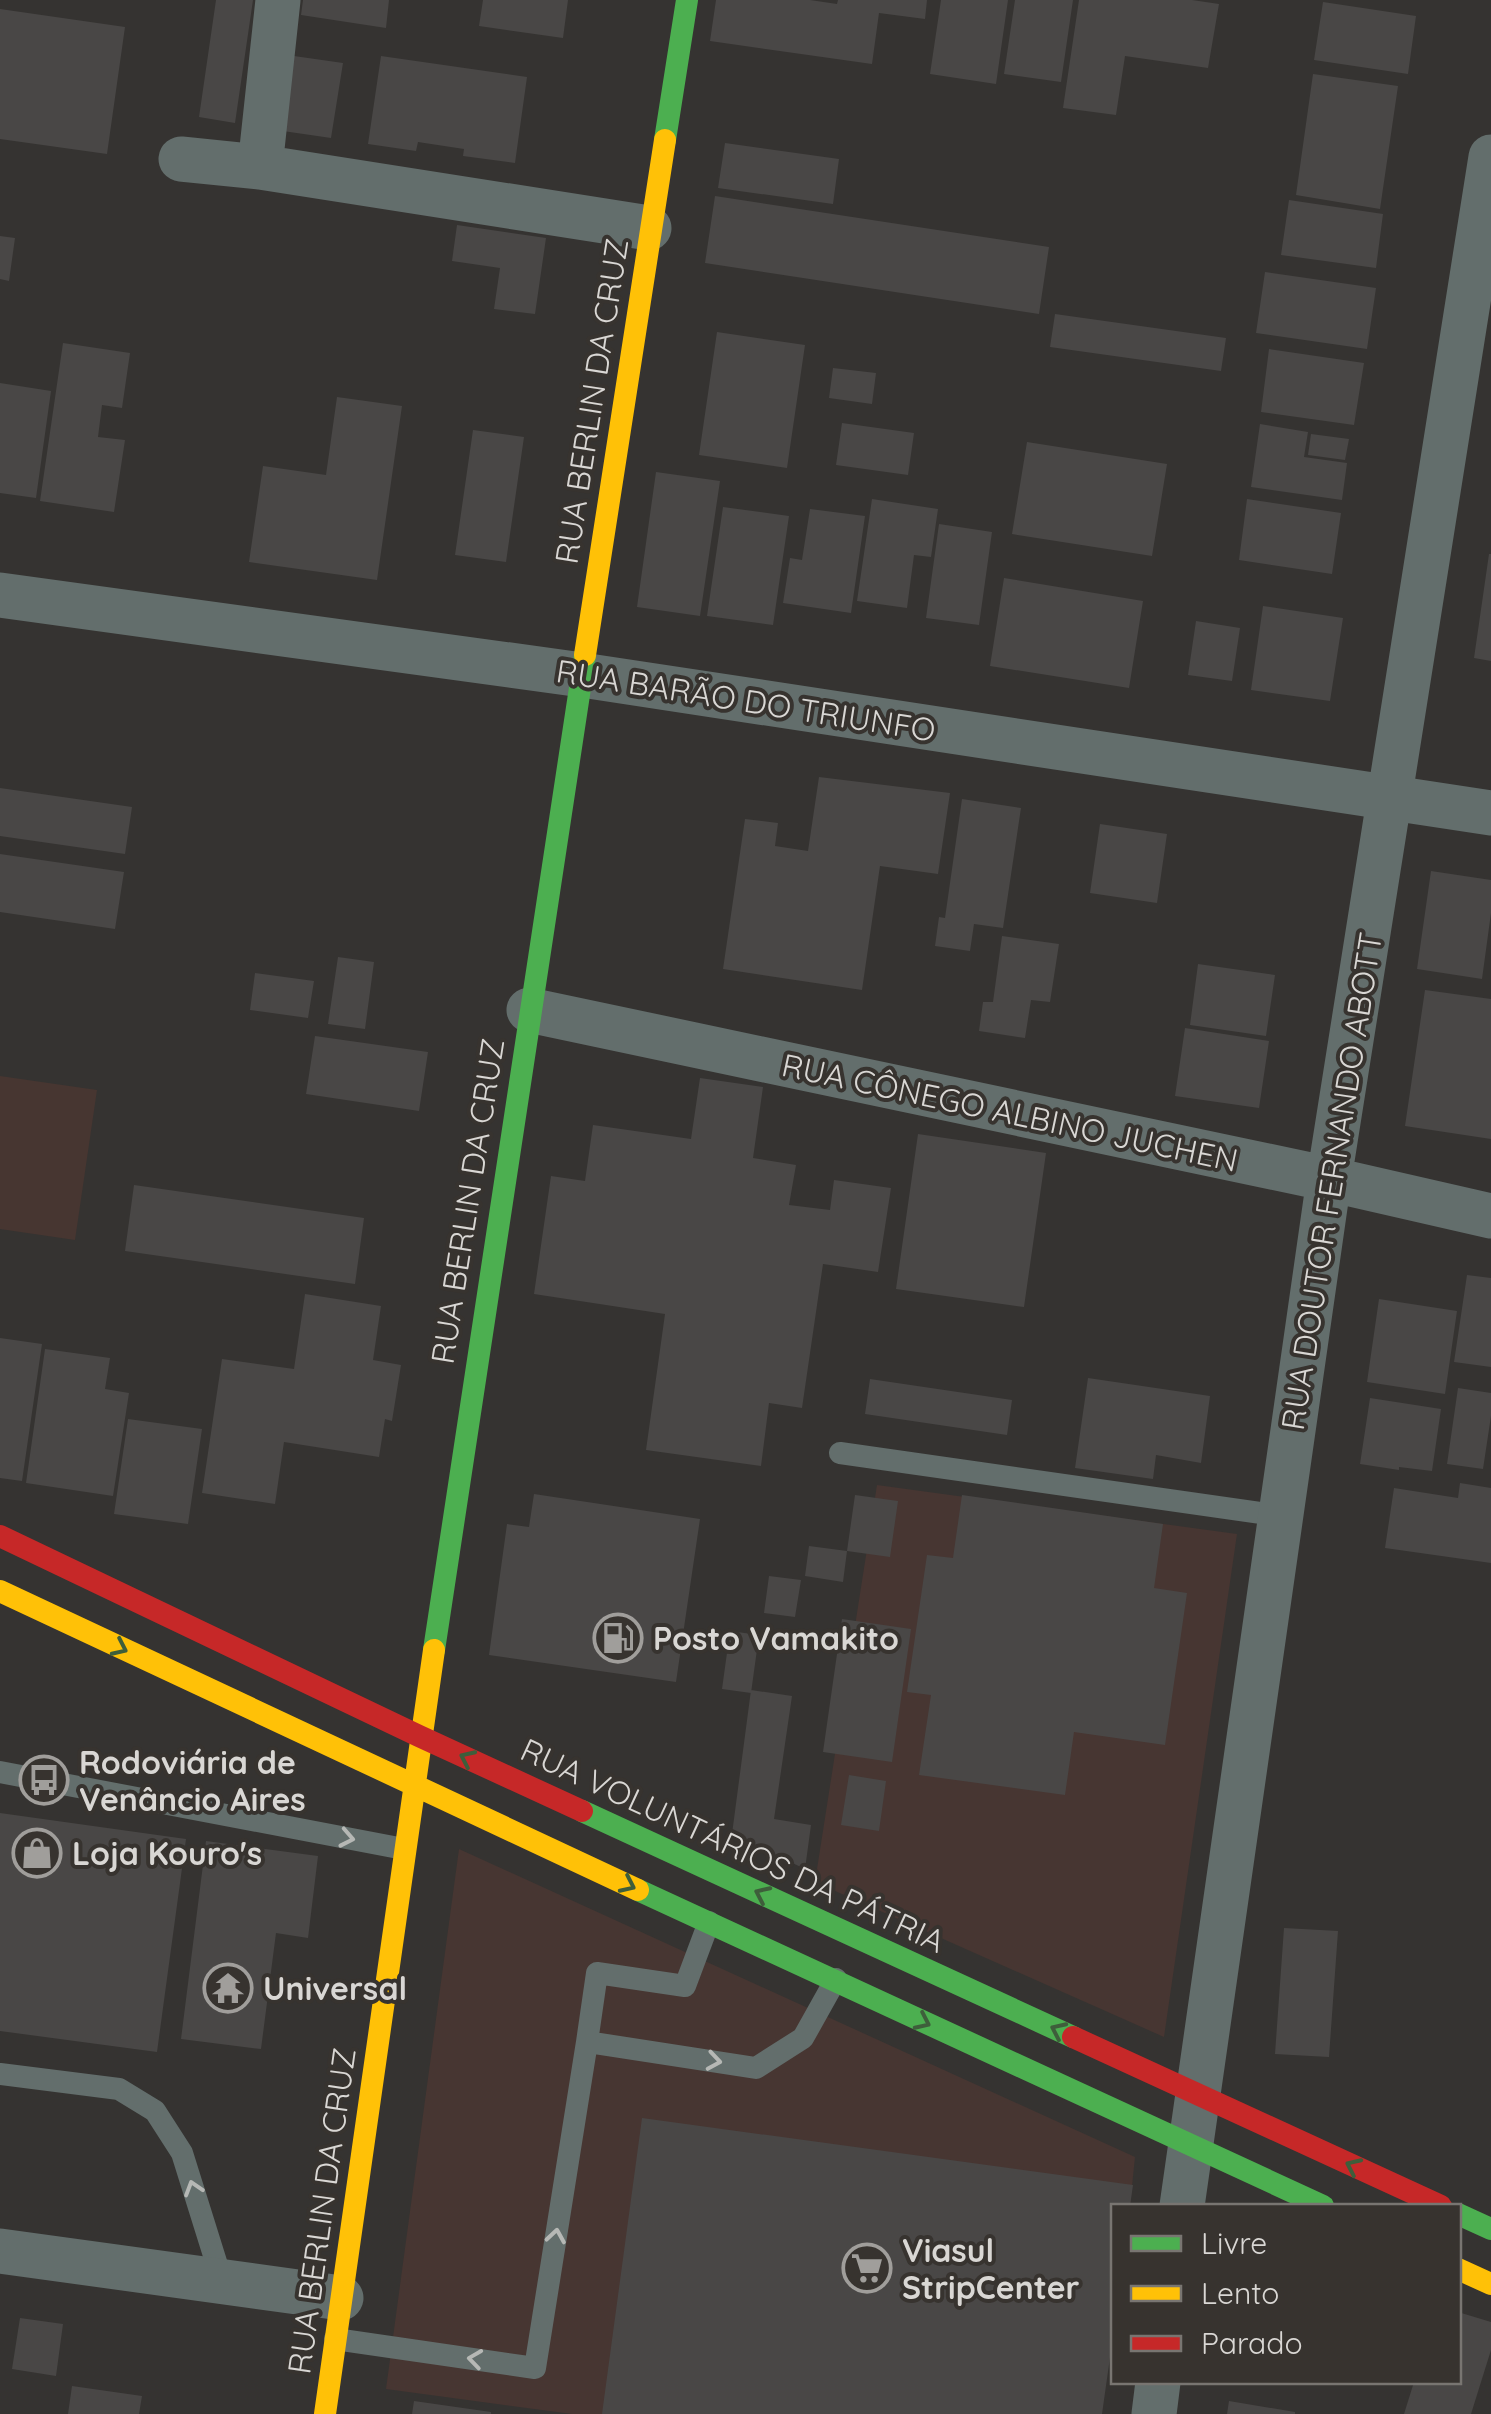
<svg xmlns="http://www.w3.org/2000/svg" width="1491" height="2414" viewBox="0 0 1491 2414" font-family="Quicksand,sans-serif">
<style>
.commercial{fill:#473632}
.industrial{fill:#473631}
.building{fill:#494746}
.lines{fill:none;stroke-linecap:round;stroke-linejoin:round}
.lane{stroke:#636e6c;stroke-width:22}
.street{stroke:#636e6c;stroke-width:45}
.fast{stroke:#4caf50;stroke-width:22}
.slow{stroke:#ffc107;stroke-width:22}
.jam{stroke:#c62828;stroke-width:22}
.oneway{stroke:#3e5e3b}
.oneway2{stroke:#b6b8b5}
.labels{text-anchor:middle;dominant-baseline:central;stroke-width:8;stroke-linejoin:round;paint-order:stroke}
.street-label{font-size:32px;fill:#d9d7d4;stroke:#37332f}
.poi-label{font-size:32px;font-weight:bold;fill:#d9d7d4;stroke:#37332f;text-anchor:start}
</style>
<rect width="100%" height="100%" fill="#353331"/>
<path class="commercial" d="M 877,1485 L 1237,1534 L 1164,2037 L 815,1882 Z
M 459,1849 L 1135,2157 L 1130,2206 L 1114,2206 L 1102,2414 L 572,2414 L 386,2389 Z"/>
<path class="industrial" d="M 0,1076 L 97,1090 L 75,1240 L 0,1229 Z"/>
<path class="building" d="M 216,0 L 253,0 L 235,123 L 199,117 Z
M 303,0 L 389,0 L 386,28 L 301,15 Z
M 483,0 L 568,0 L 563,38 L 479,26 Z
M 716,0 L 810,0 L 837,4 L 838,0 L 927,0 L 925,19 L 879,13 L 872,64 L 710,41 Z
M 941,0 L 1008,0 L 996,84 L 930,74 Z
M 1015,0 L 1073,0 L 1061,82 L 1004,74 Z
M 1079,0 L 1192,0 L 1219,4 L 1208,68 L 1125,56 L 1116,115 L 1063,108 Z
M 1323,2 L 1416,16 L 1408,74 L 1314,60 Z
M 0,9 L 125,27 L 107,154 L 0,139 Z
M 287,55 L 343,63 L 331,138 L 276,130 Z
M 381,56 L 527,77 L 515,163 L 463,156 L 464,149 L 418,142 L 416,151 L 368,144 Z
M 1313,74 L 1398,86 L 1380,209 L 1296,195 Z
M 725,143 L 839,159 L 833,204 L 718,188 Z
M 715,196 L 1049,247 L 1039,314 L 705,263 Z
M 1289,200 L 1383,214 L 1376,268 L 1281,255 Z
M 457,225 L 546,238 L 535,314 L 494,309 L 500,268 L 452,261 Z
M 0,236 L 15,238 L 9,281 L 0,279 Z
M 1265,272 L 1376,288 L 1367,349 L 1256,333 Z
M 1055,314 L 1226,338 L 1221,371 L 1050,347 Z
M 717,332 L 805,345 L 787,468 L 699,455 Z
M 63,343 L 130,353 L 122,408 L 102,405 L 98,437 L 125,440 L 114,512 L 40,501 Z
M 1269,349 L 1364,363 L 1354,425 L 1261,412 Z
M 833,368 L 876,373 L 872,404 L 829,398 Z
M 0,383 L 51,391 L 36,498 L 0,493 Z
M 337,397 L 402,406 L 377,580 L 249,562 L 263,466 L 326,475 Z
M 842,423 L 914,433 L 908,475 L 836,465 Z
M 1260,424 L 1308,432 L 1304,457 L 1347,463 L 1342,500 L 1251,487 Z
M 473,430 L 524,437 L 506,562 L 455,555 Z
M 1311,434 L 1349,439 L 1345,460 L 1308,455 Z
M 1027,442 L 1167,464 L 1152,556 L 1012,534 Z
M 656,472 L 720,481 L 700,616 L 637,607 Z
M 872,499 L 938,509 L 931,557 L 914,555 L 907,608 L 857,601 Z
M 1247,499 L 1341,513 L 1332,574 L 1239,560 Z
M 723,507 L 789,516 L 773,625 L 707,616 Z
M 810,509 L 865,516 L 851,613 L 783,603 L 790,558 L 802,560 Z
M 939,524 L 992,532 L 979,625 L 926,618 Z
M 1489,554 L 1491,554 L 1491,661 L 1474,658 Z
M 1004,578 L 1143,601 L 1129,688 L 990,666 Z
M 1263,606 L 1343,618 L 1330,701 L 1251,690 Z
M 1196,621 L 1240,628 L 1232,681 L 1188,675 Z
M 819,777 L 950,793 L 938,874 L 880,866 L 862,990 L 723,969 L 745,819 L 778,823 L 775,846 L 808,851 Z
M 0,788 L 132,807 L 125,854 L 0,836 Z
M 962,799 L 1021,808 L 1003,928 L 974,924 L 970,951 L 935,946 L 939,917 L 945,918 Z
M 1100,824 L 1167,834 L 1157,903 L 1090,893 Z
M 0,854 L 124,872 L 115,929 L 0,912 Z
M 1431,871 L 1491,880 L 1491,913 L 1482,979 L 1417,969 Z
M 1002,936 L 1059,944 L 1050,1002 L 1031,1000 L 1025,1038 L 979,1031 L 983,1002 L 993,1002 Z
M 338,957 L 374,962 L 365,1029 L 328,1024 Z
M 1198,964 L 1275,975 L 1266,1036 L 1190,1025 Z
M 255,973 L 314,981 L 308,1018 L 250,1010 Z
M 1425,990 L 1491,999 L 1491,1139 L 1405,1126 Z
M 1185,1028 L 1269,1041 L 1259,1108 L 1175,1096 Z
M 315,1036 L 428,1052 L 419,1111 L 306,1094 Z
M 700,1078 L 763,1087 L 753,1158 L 796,1165 L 789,1205 L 830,1210 L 834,1180 L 891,1188 L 878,1272 L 823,1264 L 802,1408 L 769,1403 L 761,1466 L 646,1450 L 665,1314 L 534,1294 L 551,1176 L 585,1181 L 593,1125 L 691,1139 Z
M 918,1134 L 1046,1153 L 1024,1307 L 896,1289 Z
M 134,1185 L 364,1218 L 355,1284 L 125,1251 Z
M 1467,1275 L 1491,1278 L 1491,1367 L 1454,1362 Z
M 305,1294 L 381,1306 L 373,1360 L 401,1365 L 392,1421 L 385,1419 L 379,1457 L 284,1442 L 275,1504 L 202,1493 L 222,1359 L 294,1369 Z
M 1379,1299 L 1457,1311 L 1445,1394 L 1367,1382 Z
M 0,1338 L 42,1344 L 22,1481 L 0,1478 Z
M 45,1349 L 110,1358 L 105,1389 L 129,1393 L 113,1496 L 26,1483 Z
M 1088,1378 L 1210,1396 L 1201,1463 L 1156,1455 L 1153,1479 L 1075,1468 Z
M 870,1379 L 1012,1400 L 1007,1435 L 865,1414 Z
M 1458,1388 L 1491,1393 L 1491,1416 L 1483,1469 L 1447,1464 Z
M 1370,1398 L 1441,1409 L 1432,1471 L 1399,1467 L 1399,1470 L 1360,1464 Z
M 128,1419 L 202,1429 L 188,1524 L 114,1514 Z
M 1460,1483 L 1491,1488 L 1491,1563 L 1385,1548 L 1394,1488 L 1458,1498 Z
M 534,1494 L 700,1519 L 676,1682 L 489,1655 L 507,1524 L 529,1527 Z
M 855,1495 L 898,1501 L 890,1557 L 847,1551 Z
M 962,1495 L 1163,1524 L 1154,1588 L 1187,1593 L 1165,1745 L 1074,1732 L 1065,1795 L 919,1775 L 931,1695 L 907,1692 L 927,1555 L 953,1558 Z
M 809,1546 L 847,1551 L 843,1582 L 805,1576 Z
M 769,1576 L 801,1580 L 795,1617 L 764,1613 Z
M 842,1619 L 911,1629 L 892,1762 L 823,1752 Z
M 730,1631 L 759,1635 L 751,1693 L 722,1689 Z
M 751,1690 L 792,1696 L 774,1819 L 811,1825 L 805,1869 L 732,1834 Z
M 849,1775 L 886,1781 L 879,1831 L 841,1825 Z
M 0,1813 L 186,1839 L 157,2052 L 0,2031 Z
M 206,1841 L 318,1856 L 308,1938 L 276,1933 L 261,2049 L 181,2039 Z
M 1284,1928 L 1338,1931 L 1329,2057 L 1275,2054 Z
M 642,2118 L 1133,2185 L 1130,2206 L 1114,2206 L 1114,2329 L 1102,2414 L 602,2414 Z
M 1458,2312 L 1491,2322 L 1491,2350 L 1471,2414 L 1404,2414 L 1414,2382 L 1458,2382 Z
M 20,2318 L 63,2324 L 56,2376 L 12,2369 Z
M 72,2386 L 142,2396 L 139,2414 L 68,2414 Z
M 414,2401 L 491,2412 L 491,2414 L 412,2414 Z
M 1229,2401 L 1295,2412 L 1295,2414 L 1227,2414 Z"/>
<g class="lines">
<path class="lane" d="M 840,1453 L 1281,1516
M 0,1772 L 404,1849
M 587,2042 L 597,1973 L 685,1986 L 709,1922
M 0,2074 L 119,2089 L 155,2111 L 182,2153 L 222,2281
M 335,2339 L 535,2368 L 587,2042 L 756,2068 L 803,2038 L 836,1979"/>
<path class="street" d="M 181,159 L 260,167 L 649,228
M 260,167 L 278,0
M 0,595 L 582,675 L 1491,813
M 529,1010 L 1329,1179 L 1491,1216
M 1182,2206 L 1329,1179 L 1491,157
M 0,2251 L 341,2298
M 1154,2414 L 1158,2382"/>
<path class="fast" d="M 665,140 L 687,0
M 434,1650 L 585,655
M 582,1811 L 1073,2037
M 638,1890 L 1323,2206
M 1458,2214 L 1491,2229"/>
<path class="slow" d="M 585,655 L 665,140
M 0,1591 L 638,1890
M 1458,2269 L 1491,2284
M 325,2414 L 434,1650"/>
<path class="jam" d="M 0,1536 L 419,1736 L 582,1811
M 1073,2037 L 1441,2206"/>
</g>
<defs><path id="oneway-chevron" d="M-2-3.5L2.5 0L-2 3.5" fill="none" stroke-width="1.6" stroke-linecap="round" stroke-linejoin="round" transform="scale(2.5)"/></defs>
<g class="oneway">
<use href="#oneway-chevron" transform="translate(120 1648) rotate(25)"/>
<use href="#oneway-chevron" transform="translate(467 1758) rotate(-155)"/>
<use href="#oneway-chevron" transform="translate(628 1885) rotate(25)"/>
<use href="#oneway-chevron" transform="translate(762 1894) rotate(-155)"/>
<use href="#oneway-chevron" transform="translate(923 2022) rotate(25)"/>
<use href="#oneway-chevron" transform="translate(1058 2030) rotate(-155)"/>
<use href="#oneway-chevron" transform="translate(1353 2166) rotate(-155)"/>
</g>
<g class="oneway2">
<use href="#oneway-chevron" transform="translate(347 1838) rotate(11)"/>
<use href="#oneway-chevron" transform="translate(714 2061) rotate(9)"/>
<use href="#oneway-chevron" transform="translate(193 2188) rotate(-107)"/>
<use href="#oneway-chevron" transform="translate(556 2236) rotate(-81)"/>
<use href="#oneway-chevron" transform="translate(475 2359) rotate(-172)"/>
</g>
<defs>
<g id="fuel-ring" transform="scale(2.5)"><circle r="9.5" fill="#37332f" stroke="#a09e9b" stroke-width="1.5"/><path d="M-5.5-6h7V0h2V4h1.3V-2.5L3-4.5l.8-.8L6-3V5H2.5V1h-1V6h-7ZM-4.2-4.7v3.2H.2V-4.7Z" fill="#a09e9b"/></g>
<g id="bus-ring" transform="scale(2.5)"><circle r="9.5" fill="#37332f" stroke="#a09e9b" stroke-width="1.5"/><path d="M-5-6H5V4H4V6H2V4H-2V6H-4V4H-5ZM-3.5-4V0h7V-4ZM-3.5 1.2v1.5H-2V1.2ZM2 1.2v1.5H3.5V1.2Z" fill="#a09e9b"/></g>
<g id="shop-ring" transform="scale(2.5)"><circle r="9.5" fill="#37332f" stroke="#a09e9b" stroke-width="1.5"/><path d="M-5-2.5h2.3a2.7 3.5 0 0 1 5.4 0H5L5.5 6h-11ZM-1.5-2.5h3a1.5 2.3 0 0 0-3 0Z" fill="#a09e9b"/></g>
<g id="temple-ring" transform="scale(2.5)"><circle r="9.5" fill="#37332f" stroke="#a09e9b" stroke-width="1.5"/><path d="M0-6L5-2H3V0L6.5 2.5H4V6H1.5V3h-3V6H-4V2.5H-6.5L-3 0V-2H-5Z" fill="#a09e9b"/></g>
<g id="supermarket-ring" transform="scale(2.5)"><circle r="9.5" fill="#37332f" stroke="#a09e9b" stroke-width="1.5"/><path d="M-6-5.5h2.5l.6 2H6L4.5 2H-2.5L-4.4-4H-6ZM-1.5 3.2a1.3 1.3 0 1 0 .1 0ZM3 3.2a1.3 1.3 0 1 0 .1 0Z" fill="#a09e9b"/></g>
</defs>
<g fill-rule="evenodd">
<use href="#fuel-ring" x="618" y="1638"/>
<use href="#bus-ring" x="44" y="1780"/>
<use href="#shop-ring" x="37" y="1853"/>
<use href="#temple-ring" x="228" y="1988"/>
<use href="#supermarket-ring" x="867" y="2268"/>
</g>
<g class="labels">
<g class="street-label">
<text transform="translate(591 401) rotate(-81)">RUA BERLIN DA CRUZ</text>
<text transform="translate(746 700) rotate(9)">RUA BARÃO DO TRIUNFO</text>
<text transform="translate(1010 1112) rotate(12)">RUA CÔNEGO ALBINO JUCHEN</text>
<text transform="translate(1331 1181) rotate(-81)">RUA DOUTOR FERNANDO ABOTT</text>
<text transform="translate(467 1201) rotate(-81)">RUA BERLIN DA CRUZ</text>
<text transform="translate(733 1845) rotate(25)">RUA VOLUNTÁRIOS DA PÁTRIA</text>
<text transform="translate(321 2211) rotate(-82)">RUA BERLIN DA CRUZ</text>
</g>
<g class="poi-label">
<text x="653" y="1638">Posto Vamakito</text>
<text x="79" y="1762">Rodoviária de<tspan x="79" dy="37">Venâncio Aires</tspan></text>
<text x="72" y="1853">Loja Kouro's</text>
<text x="263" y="1988">Universal</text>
<text x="902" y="2250">Viasul<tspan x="902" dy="37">StripCenter</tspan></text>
</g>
</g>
<rect x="1111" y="2204" width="350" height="180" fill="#37332f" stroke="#787571" stroke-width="2.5"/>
<rect x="1131" y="2236" width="50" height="15" fill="#4caf50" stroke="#787571" stroke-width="2.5"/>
<text x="1201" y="2254" font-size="30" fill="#d9d7d4">Livre</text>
<rect x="1131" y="2286" width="50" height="15" fill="#ffc107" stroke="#787571" stroke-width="2.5"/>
<text x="1201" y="2304" font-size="30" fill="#d9d7d4">Lento</text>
<rect x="1131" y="2336" width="50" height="15" fill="#c62828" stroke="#787571" stroke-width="2.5"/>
<text x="1201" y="2354" font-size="30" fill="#d9d7d4">Parado</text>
</svg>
